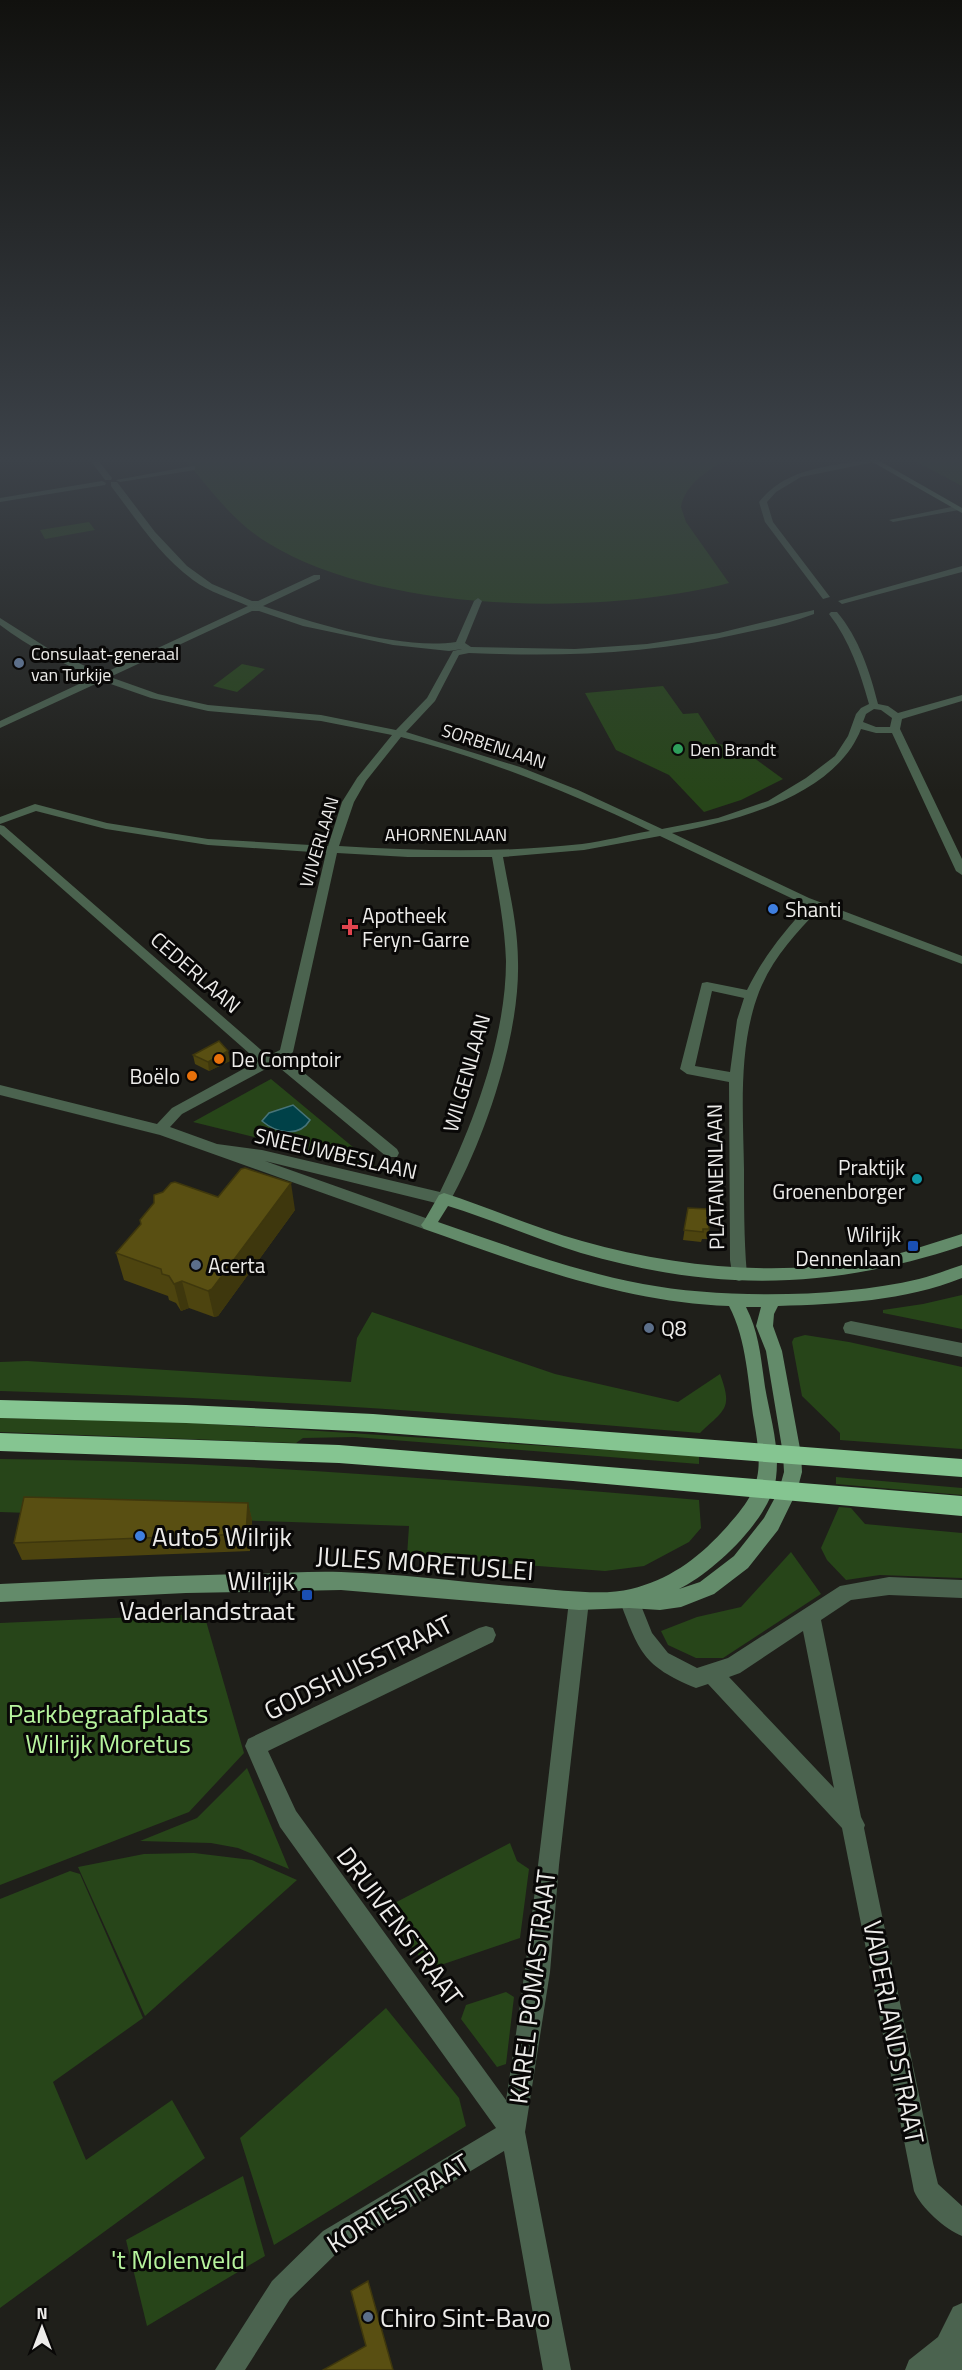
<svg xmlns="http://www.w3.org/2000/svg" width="962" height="2370" viewBox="0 0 962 2370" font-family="'Titillium Web',sans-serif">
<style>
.green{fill:#274519}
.water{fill:#004148;stroke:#477479;stroke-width:1.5}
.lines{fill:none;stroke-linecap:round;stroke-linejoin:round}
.street{fill:#4b634f;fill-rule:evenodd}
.secondary{fill:#638b6a;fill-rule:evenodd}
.highway{fill:#85c591;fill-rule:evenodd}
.wall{fill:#4d440f}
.shaded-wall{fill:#3e370d}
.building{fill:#594f12;stroke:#3e370d;stroke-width:1.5}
.service-dot{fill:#5c6f8a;stroke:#090807;stroke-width:2}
.leisure-dot{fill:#2e9e5b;stroke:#090807;stroke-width:2}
.shop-dot{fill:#3f7fe0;stroke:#090807;stroke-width:2}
.health-dot{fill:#e0444e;stroke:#090807;stroke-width:2}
.food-dot{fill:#e8710a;stroke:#090807;stroke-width:2}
.culture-dot{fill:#0f9aa8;stroke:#090807;stroke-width:2}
.transit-dot{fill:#1a4fb4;stroke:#090807;stroke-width:2}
.labels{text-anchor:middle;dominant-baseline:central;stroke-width:6;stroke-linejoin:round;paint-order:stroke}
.far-poi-label{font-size:18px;fill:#edecea;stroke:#090807;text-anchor:start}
.far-street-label{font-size:18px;fill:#edecea;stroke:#090807}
.poi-label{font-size:21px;fill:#edecea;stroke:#090807;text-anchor:start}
.street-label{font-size:21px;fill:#edecea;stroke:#090807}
.near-poi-label{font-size:26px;fill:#edecea;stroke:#090807;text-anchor:start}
.near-street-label{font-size:26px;fill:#edecea;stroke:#090807}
.near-park-label{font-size:26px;fill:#b6f39d;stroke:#090807}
</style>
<rect width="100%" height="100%" fill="#1f1f1a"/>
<path class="green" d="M 185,460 L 727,460 C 708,470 685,484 681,507 L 686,522 L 729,583 C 602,616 382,614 268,543 C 234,523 210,489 185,460 Z
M 913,460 L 962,460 L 962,486 Z
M 89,522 L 95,530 L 45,539 L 40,530 Z
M 242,664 L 265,669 L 237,692 L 213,686 Z
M 663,686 L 683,714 L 698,713 L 718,744 L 739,747 L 783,779 L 741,800 L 704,812 L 669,775 L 616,750 L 585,693 Z
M 271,1079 L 377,1167 L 193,1122 Z
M 962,1295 L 962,1329 L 883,1313 L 883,1310 L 923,1304 Z
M 372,1312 L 555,1374 L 678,1402 L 720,1374 C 733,1409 725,1409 700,1433 C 467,1413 234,1397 0,1391 L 0,1362 L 27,1361 L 351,1382 L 357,1338 Z
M 805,1335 L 849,1342 L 962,1367 L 962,1449 L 840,1440 L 840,1433 L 802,1396 L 792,1342 L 794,1338 Z
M 0,1418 L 180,1422 L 699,1456 L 699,1464 L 355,1437 L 303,1438 L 296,1443 L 0,1432 Z
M 0,1459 C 233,1461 466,1481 699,1500 L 701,1528 L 689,1542 L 644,1566 L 605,1571 L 407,1556 L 409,1526 L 0,1512 Z
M 836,1477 L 962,1488 L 962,1495 L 836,1484 Z
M 839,1507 L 851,1508 L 865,1524 L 962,1533 L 962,1578 L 880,1575 L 846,1580 L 827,1560 L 821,1548 Z
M 791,1552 L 821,1594 L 723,1658 L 696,1658 L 668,1645 L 661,1631 L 697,1617 L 741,1607 Z
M 204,1614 L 244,1753 L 189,1812 L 0,1885 L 0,1623 Z
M 247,1768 L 289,1869 L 238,1848 L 211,1843 L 140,1841 L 197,1818 Z
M 510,1843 L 517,1861 L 529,1869 L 520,1938 L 429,1969 L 383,1909 Z
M 194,1853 L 252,1860 L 297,1880 L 145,2016 L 78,1867 L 144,1854 Z
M 70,1871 L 80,1874 L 143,2018 L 53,2082 L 86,2160 L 172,2100 L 205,2158 L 0,2308 L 0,1899 Z
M 506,1992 L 514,1997 L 506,2064 L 497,2067 L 461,2019 L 466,2005 Z
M 386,2008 L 459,2098 L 466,2126 L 274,2245 L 240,2138 Z
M 243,2176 L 265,2256 L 147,2326 L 126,2240 Z"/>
<path class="water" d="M 293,1105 L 310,1120 C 299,1138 276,1133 262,1121 L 269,1113 Z"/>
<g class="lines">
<path class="street" d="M 90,460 L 98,460 L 112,478 L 111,480 L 105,480 Z
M 868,460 L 879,461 L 801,477 L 776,492 L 767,502 L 773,522 L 830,597 L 823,599 L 765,522 L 759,502 C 786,468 828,466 868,460 Z
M 192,466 L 195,466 L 195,470 L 120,482 L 116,480 Z
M 102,481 L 106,483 L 105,485 L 0,502 L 0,498 Z
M 111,482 L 117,482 L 155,532 L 187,566 L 212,584 L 252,601 L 258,601 L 314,575 L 320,575 L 320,579 L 263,606 C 316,624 401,650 456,642 L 474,601 L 478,598 L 482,601 L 465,643 L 471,647 L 575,649 L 647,644 L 719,633 L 814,610 L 814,614 C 791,623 767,628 743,633 C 653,654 561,657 469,653 L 459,655 L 435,701 L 406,732 L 520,767 L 578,790 L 662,829 L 718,818 L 768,801 L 806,778 L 835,756 L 848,736 L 856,714 L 861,708 L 869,704 C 860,672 850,641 829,614 L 831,612 L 837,612 C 859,638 870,672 878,704 L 888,706 L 898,713 L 962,695 L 962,701 L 902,719 L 900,729 L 962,859 L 962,875 L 956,871 L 892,733 L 876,733 L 861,729 C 835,796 736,821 672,833 L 809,898 L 962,956 L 962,964 L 818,910 C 795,934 772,959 759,992 C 738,1047 743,1110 744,1169 C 744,1205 744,1240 747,1275 L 745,1279 L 739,1281 L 733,1279 L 730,1260 L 729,1082 L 687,1074 L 680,1069 L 702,983 L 707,982 L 747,990 C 763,958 783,932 808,906 L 660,836 L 584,850 L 503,857 C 509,891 518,926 518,962 C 520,1035 485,1139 449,1203 L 444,1205 L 265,1161 L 434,1221 L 437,1225 L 434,1229 L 424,1229 L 160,1135 L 0,1095 L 0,1085 L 157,1124 L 172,1108 L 258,1061 L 0,834 L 0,825 L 4,826 L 268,1056 L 280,1050 L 326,853 L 208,845 L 106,829 L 36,811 L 0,824 L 0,817 L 35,804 L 107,823 L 208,839 L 328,846 L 342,802 L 357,778 L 392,735 L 321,721 L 208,711 L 151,698 L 102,681 L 0,728 L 0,721 L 94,677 C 61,663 29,647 0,625 L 0,618 L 49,649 L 102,674 L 248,606 C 230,598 209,592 193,580 C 160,556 136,519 111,486 ZM 252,611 L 259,611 L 303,626 L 393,645 L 449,651 L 462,649 L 453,651 L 427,698 L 396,730 L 321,715 L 208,705 L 158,694 L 110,677 ZM 874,709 L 881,710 L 892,718 L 890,727 L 876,727 L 863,722 L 866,714 ZM 401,737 C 487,759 569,792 650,831 C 627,835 605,841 582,844 C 501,853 420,851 339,846 L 354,802 L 366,781 ZM 337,853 L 408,857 L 492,857 C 498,892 505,927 506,961 C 506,1038 473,1125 440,1192 L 262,1150 L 217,1144 L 170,1127 L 182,1114 L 275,1064 L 387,1157 L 397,1157 L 399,1153 L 397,1149 L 286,1058 L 293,1052 ZM 712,991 L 744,998 L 737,1020 L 730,1072 L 695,1066 Z
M 956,506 L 959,506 L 959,510 L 893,522 L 889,520 Z
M 962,566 L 962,572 L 842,604 L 838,601 Z
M 851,1321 L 962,1343 L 962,1357 L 845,1333 L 843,1328 L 845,1323 Z
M 889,1577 L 962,1580 L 962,1598 L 889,1595 L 851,1600 L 821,1620 L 861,1817 L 865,1825 L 864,1828 L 933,2163 L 938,2184 L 962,2206 L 962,2236 C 945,2229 921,2208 914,2191 L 842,1828 L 708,1684 L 696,1688 C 642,1666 639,1651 619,1599 L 622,1593 L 629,1590 L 636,1593 L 652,1633 L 668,1653 L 697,1668 L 728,1658 L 840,1586 ZM 803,1631 L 834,1788 L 729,1677 L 740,1673 Z
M 579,1592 L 586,1595 L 589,1601 L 559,1865 L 550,1972 L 525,2132 L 571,2370 L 543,2370 L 504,2151 L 341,2249 L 290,2299 L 245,2370 L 215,2370 L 272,2281 L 323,2231 L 496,2128 L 280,1827 L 245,1746 L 248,1739 L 479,1628 L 486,1626 L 493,1628 L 496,1635 L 493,1642 L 268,1751 L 296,1811 L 506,2100 C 532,1935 549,1768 569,1601 L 572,1595 Z
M 962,2303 L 962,2370 L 905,2370 L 909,2360 L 938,2337 L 953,2307 Z"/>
<path class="secondary" d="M 869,460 L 878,460 L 962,508 L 962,513 Z
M 444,1193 C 490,1208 535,1228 582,1241 C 674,1267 770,1276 866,1261 C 899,1255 930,1244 962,1234 L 962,1246 C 829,1290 716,1292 581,1253 C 536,1239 493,1220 448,1206 L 438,1222 C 506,1245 573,1271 643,1284 C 724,1299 838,1298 919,1279 C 934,1275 947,1270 962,1265 L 962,1278 C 905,1301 840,1304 778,1306 L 774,1314 L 773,1326 L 782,1351 L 801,1454 L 802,1472 L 797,1491 L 778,1530 L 748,1568 L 714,1594 L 681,1607 L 660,1610 L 629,1608 L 579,1610 L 341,1590 L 186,1593 L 0,1602 L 0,1584 C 86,1580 171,1575 257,1574 C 285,1573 313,1571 341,1572 C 405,1574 469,1583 533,1588 C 561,1590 604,1596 631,1589 C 668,1580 696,1560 722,1532 C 760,1491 764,1477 754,1421 C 748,1384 747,1340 729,1306 C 622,1302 523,1264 424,1229 L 421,1225 L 424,1221 L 439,1195 ZM 746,1307 L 761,1307 L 756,1326 L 766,1351 L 783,1454 L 784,1472 L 779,1490 L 764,1518 L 734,1556 L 700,1582 L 679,1589 C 714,1572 771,1518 776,1478 C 780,1447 770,1416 765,1387 C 761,1359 759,1332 746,1307 Z"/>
<path class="highway" d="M 0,1400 L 186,1405 L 373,1414 L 962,1459 L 962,1477 L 373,1432 L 186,1423 L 0,1418 Z
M 0,1433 L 339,1445 L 962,1496 L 962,1516 L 573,1481 L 339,1463 L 0,1451 Z"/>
</g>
<path class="wall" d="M 193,1055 L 230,1061 L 209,1071 L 195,1064 Z
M 688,1208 L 709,1229 L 707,1239 L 702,1239 L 701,1242 L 683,1240 Z
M 295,1210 L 218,1316 L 214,1317 L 189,1308 L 181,1311 L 176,1303 L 169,1300 L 168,1296 L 124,1280 L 116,1253 Z
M 248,1503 L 252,1520 L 250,1551 L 22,1560 L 14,1543 Z"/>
<path class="shaded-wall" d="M 228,1051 L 230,1061 L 209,1071 L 208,1062 Z
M 291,1183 L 295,1210 L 218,1316 L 214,1317 L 208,1291 Z
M 182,1281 L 189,1308 L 181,1311 L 174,1284 Z
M 248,1503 L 252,1520 L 250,1551 L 246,1534 Z"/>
<path class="building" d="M 219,1041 L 228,1051 L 208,1062 L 193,1055 Z
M 245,1168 L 291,1183 L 212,1289 L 208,1291 L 182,1281 L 174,1284 L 169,1276 L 162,1274 L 161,1269 L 116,1253 L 141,1224 L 140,1220 L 154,1203 L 154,1195 L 163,1192 L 171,1183 L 175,1182 L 218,1197 L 241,1169 Z
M 688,1208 L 708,1209 L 709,1229 L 703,1229 L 703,1232 L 684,1230 Z
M 24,1497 L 248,1503 L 246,1534 L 14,1543 Z
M 368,2281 L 393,2370 L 323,2370 L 366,2346 L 351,2291 Z"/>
<linearGradient id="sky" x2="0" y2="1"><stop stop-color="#11110e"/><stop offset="0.58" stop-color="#3c4249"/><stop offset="1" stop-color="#3c4249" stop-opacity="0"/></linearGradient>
<rect width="962" height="792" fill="url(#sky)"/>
<g class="service-dot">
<circle cx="19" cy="663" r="6"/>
<circle cx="196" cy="1265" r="6"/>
<circle cx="649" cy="1328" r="6"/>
<circle cx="368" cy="2317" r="6"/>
</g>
<circle class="leisure-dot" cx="678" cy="749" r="6"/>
<g class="shop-dot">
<circle cx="773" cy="909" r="6"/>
<circle cx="140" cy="1536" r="6"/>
</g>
<path class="health-dot" d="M347 918h6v6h6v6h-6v6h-6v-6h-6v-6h6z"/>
<g class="food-dot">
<circle cx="219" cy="1059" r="6"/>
<circle cx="192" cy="1076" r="6"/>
</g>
<circle class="culture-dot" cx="917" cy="1179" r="6"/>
<g class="transit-dot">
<rect x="907" y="1240" width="12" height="12" rx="3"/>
<rect x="301" y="1589" width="12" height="12" rx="3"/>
</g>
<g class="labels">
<g class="far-poi-label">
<text x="31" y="653">Consulaat-generaal<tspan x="31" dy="21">van Turkije</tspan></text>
<text x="690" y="749">Den Brandt</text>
</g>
<g class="far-street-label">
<text transform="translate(494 746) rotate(18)">SORBENLAAN</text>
<text x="446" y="834">AHORNENLAAN</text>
<text transform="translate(319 842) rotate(-73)">VIJVERLAAN</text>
</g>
<g class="poi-label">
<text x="785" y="909">Shanti</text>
<text x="362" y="915">Apotheek<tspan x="362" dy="24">Feryn-Garre</tspan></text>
<text x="231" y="1059">De Comptoir</text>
<text x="180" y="1076" text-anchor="end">Boëlo</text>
<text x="905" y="1167" text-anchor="end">Praktijk<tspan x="905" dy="24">Groenenborger</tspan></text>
<text x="901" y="1234" text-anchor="end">Wilrijk<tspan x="901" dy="24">Dennenlaan</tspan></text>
<text x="208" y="1265">Acerta</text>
<text x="661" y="1328">Q8</text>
</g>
<g class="street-label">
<text transform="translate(196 972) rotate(41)">CEDERLAAN</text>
<text transform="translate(466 1073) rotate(-74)">WILGENLAAN</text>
<text transform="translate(336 1153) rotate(13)">SNEEUWBESLAAN</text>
<text transform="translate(715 1177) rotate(-91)">PLATANENLAAN</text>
</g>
<g class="near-poi-label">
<text x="152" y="1536">Auto5 Wilrijk</text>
<text x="295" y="1580" text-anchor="end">Wilrijk<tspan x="295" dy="30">Vaderlandstraat</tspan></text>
<text x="380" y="2317">Chiro Sint-Bavo</text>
</g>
<g class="near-street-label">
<text transform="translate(425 1563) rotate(4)">JULES MORETUSLEI</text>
<text transform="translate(358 1667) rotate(-26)">GODSHUISSTRAAT</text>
<text transform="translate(400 1926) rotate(53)">DRUIVENSTRAAT</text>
<text transform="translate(532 1987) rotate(-83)">KAREL POMASTRAAT</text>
<text transform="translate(894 2032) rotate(79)">VADERLANDSTRAAT</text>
<text transform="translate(398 2203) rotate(-32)">KORTESTRAAT</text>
</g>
<g class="near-park-label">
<text x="108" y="1713">Parkbegraafplaats<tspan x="108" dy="30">Wilrijk Moretus</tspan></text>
<text x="178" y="2259">'t Molenveld</text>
</g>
</g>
<g transform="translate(42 2328)" stroke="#090807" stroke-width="4.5" paint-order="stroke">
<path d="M0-4.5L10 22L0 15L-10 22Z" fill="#edecea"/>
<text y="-9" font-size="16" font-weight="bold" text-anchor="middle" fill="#edecea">N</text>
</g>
</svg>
